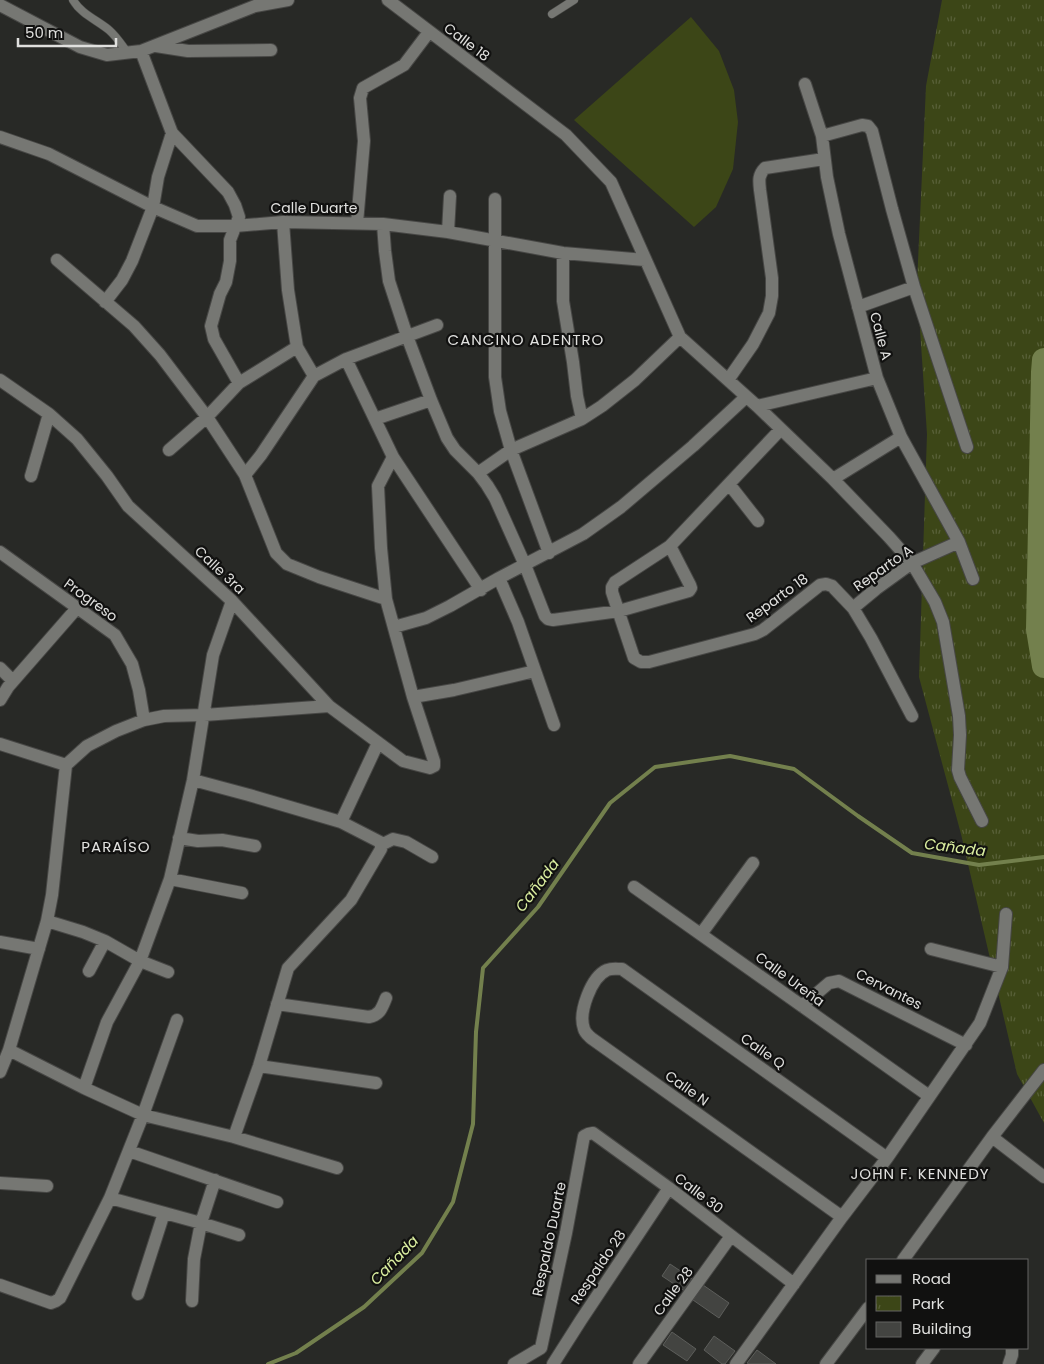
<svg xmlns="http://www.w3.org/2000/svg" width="1044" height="1364" viewBox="0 0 1044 1364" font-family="Poppins,sans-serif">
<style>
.park{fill:url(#park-tufts)}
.pitch{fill:#3c4617}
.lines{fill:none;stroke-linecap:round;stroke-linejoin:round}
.stream{stroke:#73804d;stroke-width:4}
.river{stroke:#73804d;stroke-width:24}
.building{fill:#434441;stroke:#5d5e5b}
.service-casing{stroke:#474745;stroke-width:9}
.minor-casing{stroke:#474745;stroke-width:14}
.service{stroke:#767773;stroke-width:8}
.minor{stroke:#767773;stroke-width:12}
.labels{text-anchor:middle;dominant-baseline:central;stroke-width:4.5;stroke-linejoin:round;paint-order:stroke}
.street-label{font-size:14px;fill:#e0e0de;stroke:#111110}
.neighbourhood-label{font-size:15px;letter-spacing:1px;fill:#e0e0de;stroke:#111110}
.water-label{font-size:15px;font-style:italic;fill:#dbefa0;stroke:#111110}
</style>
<defs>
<pattern id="park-tufts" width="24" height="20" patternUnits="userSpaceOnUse" patternTransform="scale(1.25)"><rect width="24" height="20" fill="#3c4617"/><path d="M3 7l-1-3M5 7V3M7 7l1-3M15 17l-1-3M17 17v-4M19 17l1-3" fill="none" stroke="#586038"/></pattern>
</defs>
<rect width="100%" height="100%" fill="#282926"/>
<path class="park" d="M 942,0 L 1044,0 L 1044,1123 L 1017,1074 L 961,834 L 919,677 L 927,434 L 917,284 L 926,86 Z"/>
<path class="pitch" d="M 691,17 L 719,51 L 734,90 L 738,122 L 733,169 L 716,207 L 694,227 L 574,120 Z"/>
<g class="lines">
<path class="stream" d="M 268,1364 L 296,1353 L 364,1307 L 422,1253 L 453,1202 L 473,1124 L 476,1032 L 483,968 L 538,907 L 610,803 L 655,767 L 730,756 L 794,769 L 858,816 L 912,853 L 979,865 L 1044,857"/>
<path class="river" d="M 1044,360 L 1043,372 L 1038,629 L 1044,666"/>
</g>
<path class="building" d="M 670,1264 L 694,1280 L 686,1292 L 662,1276 Z
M 703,1285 L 729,1303 L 719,1318 L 693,1300 Z
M 672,1332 L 696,1349 L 687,1361 L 663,1345 Z
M 714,1336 L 735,1351 L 725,1364 L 722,1364 L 704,1350 Z
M 757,1350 L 776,1364 L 749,1364 L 747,1363 Z"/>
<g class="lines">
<g class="service-casing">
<path id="service" d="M 73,0 C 81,14 97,20 109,30 C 116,36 122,45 127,52
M 552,14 L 574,0"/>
</g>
<g class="minor-casing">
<path id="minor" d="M 388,0 L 566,135 L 611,182 L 680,337 L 757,406 L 833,479 L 889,537 L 912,563 L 935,602 L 943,622 L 959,716 L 960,735 L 958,770 L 960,777 L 982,821
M 0,5 L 80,47 L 107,55 L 141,51 L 255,6 L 288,0
M 156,46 L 188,51 L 271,50
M 141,51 L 172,133 L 228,192 L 235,205 L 239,217 L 230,240 L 230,261 L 226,282 L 220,294 L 211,326 L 214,339 L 239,383
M 805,84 L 822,136 L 827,177 L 839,234 L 877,378 L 901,437 L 959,542 L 973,579
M 822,136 L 862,125 L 868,126 L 872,131 L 892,209 L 914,287 L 967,447
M 0,137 L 49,154 L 153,207 L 197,226 L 235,226 L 283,222 L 383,224 L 448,232 L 563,253 L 645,260
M 495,199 L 495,377 L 500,411 L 511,450 L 549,553
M 283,222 L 288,290 L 297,347 L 314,376
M 357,223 L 364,141 L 360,98 L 363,88 L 404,65 L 429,32
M 383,224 L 385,251 L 389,281 L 407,336 L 431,400 L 447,438 L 455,450 L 478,473 L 487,485 L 495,498 L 525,565 L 545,616 L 548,619 L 553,620 L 619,611 L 689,591 L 691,588 L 690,585 L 670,546
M 448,232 L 450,196
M 563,253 L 563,301 L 573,362 L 577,396 L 582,419
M 57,260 L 134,326 L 160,355 L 207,417 L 245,475 L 276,553 L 287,564 L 319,577 L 386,599
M 105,302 L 122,280 L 132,261 L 153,207 L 158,177 L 172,133
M 858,307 L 914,287
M 346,359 L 393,457 L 481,590
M 0,380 L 49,414 L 77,439 L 107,476 L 128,506 L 232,601 L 329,706 L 403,761 L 430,768 L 434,766 L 434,761 L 413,697 L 386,599 L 381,548 L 378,486 L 393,457
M 728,380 L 753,344 L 769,313 L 772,296 L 772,278 L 760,190 C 759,181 758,175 765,168 L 824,159
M 757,406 L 877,378
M 375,419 L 431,400
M 781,429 L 670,546 L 615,582 L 612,587 L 612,592 L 634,658 L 641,662 L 649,662 L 755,634 L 763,630 L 820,585 L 826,584 L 832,586 L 853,608 L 871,638 L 912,716
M 169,450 L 207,417 L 239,383 L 297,347
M 478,473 L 511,450 L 582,419 L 602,406 L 635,380 L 680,337
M 245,475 L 261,455 L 314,376 L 346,359 L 437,325
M 31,476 L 49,414
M 833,479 L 901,437
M 729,484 L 758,521
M 0,552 L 115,635 L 132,664 L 139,690 L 144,720
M 499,578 L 518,622 L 554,725
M 853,608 L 876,589 L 912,563 L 959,542
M 394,627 L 426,618 L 450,606 L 499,578 L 583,534 L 621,507 L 693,446 L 746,397
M 0,668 L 13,681
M 413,697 L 454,690 L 535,671
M 0,700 L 8,687 L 77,608
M 0,744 L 66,765
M 193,780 L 249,795 L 341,822 L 380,842 L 381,845 L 381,849 L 351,900 L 288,968 L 259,1066 L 234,1137
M 341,822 L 378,743
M 179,838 L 198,841 L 222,840 L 255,846
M 381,845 L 393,839 L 406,842 L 432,857
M 170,879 L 242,893
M 634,887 L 929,1096
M 47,921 L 83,932 L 105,941 L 140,961 L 168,972
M 701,934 L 753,863
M 0,942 L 39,949
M 931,949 L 1002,967
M 89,971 L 105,941
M 277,1004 L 369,1017 C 380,1015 382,1008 386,998
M 802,1006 L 829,983 L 839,981 L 966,1045
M 9,1050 L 84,1088 L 143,1115 L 234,1137 L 337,1168
M 259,1066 L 376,1083
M 0,1072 L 9,1050 L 47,921 L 52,895 L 66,765 L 87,746 L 116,731 L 144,720 L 164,716 L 204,715 L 329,706
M 84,1088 L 107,1022 L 140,961 L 170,879 L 193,780 L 213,655 L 232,601
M 992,1137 L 1044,1177
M 129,1151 L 277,1202
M 0,1183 L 47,1186
M 110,1198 L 201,1223 L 239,1235
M 842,1217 L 591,1038 C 588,1035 585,1033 584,1029 C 578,1013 591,977 607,970 C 612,968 617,969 622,969 L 887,1158
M 903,1260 L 992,1137 L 1044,1070
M 0,1285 L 51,1303 L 56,1301 L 60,1298 L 110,1198 L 143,1115 L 177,1020
M 138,1294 L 164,1213
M 192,1301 L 194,1259 L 201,1223 L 215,1180
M 514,1364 L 541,1348 L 566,1233 L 584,1136 L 588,1134 L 593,1133 L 669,1188 L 794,1284
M 553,1364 L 581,1320 L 669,1188
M 639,1364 L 731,1236
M 736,1364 L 842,1217 L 887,1158 L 980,1023 L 1002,967 L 1006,914
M 826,1364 L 868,1308
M 922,1364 L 934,1348
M 1009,1364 L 1012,1355 L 1012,1348"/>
</g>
<use href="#service" class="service"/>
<use href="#minor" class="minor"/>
</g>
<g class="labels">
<g class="street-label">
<text transform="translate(467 42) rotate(37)">Calle 18</text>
<text x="314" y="208">Calle Duarte</text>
<text transform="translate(881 336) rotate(75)">Calle A</text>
<text transform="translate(883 568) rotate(-35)">Reparto A</text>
<text transform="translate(220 570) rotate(43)">Calle 3ra</text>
<text transform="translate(777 598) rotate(-36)">Reparto 18</text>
<text transform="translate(91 600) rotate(36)">Progreso</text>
<text transform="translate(790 979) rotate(36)">Calle Ureña</text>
<text transform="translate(889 989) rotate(27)">Cervantes</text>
<text transform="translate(763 1051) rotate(35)">Calle Q</text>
<text transform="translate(687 1088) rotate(35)">Calle N</text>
<text transform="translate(699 1193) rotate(37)">Calle 30</text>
<text transform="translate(549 1239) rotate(-78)">Respaldo Duarte</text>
<text transform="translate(598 1267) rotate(-56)">Respaldo 28</text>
<text transform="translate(673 1291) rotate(-54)">Calle 28</text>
</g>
<g class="neighbourhood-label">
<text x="526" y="339">CANCINO ADENTRO</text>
<text x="116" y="846">PARAÍSO</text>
<text x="920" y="1173">JOHN F. KENNEDY</text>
</g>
<g class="water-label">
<text transform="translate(955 847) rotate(7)">Cañada</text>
<text transform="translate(537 885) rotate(-53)">Cañada</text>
<text transform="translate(394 1260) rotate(-46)">Cañada</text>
</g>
</g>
<rect x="866" y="1259" width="162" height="90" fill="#111110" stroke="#646462"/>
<rect x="876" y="1275" width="25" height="8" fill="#767773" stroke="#646462"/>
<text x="912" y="1284" font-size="15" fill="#e0e0de">Road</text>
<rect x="876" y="1296" width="25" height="15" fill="url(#park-tufts)" stroke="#646462"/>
<text x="912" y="1309" font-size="15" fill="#e0e0de">Park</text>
<rect x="876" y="1322" width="25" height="15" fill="#434441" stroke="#646462"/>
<text x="912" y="1334" font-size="15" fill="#e0e0de">Building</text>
<path d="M18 38v8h98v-8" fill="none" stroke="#e0e0de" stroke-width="2.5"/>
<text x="25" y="38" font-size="15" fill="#e0e0de" stroke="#111110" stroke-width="4" paint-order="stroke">50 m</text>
</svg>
